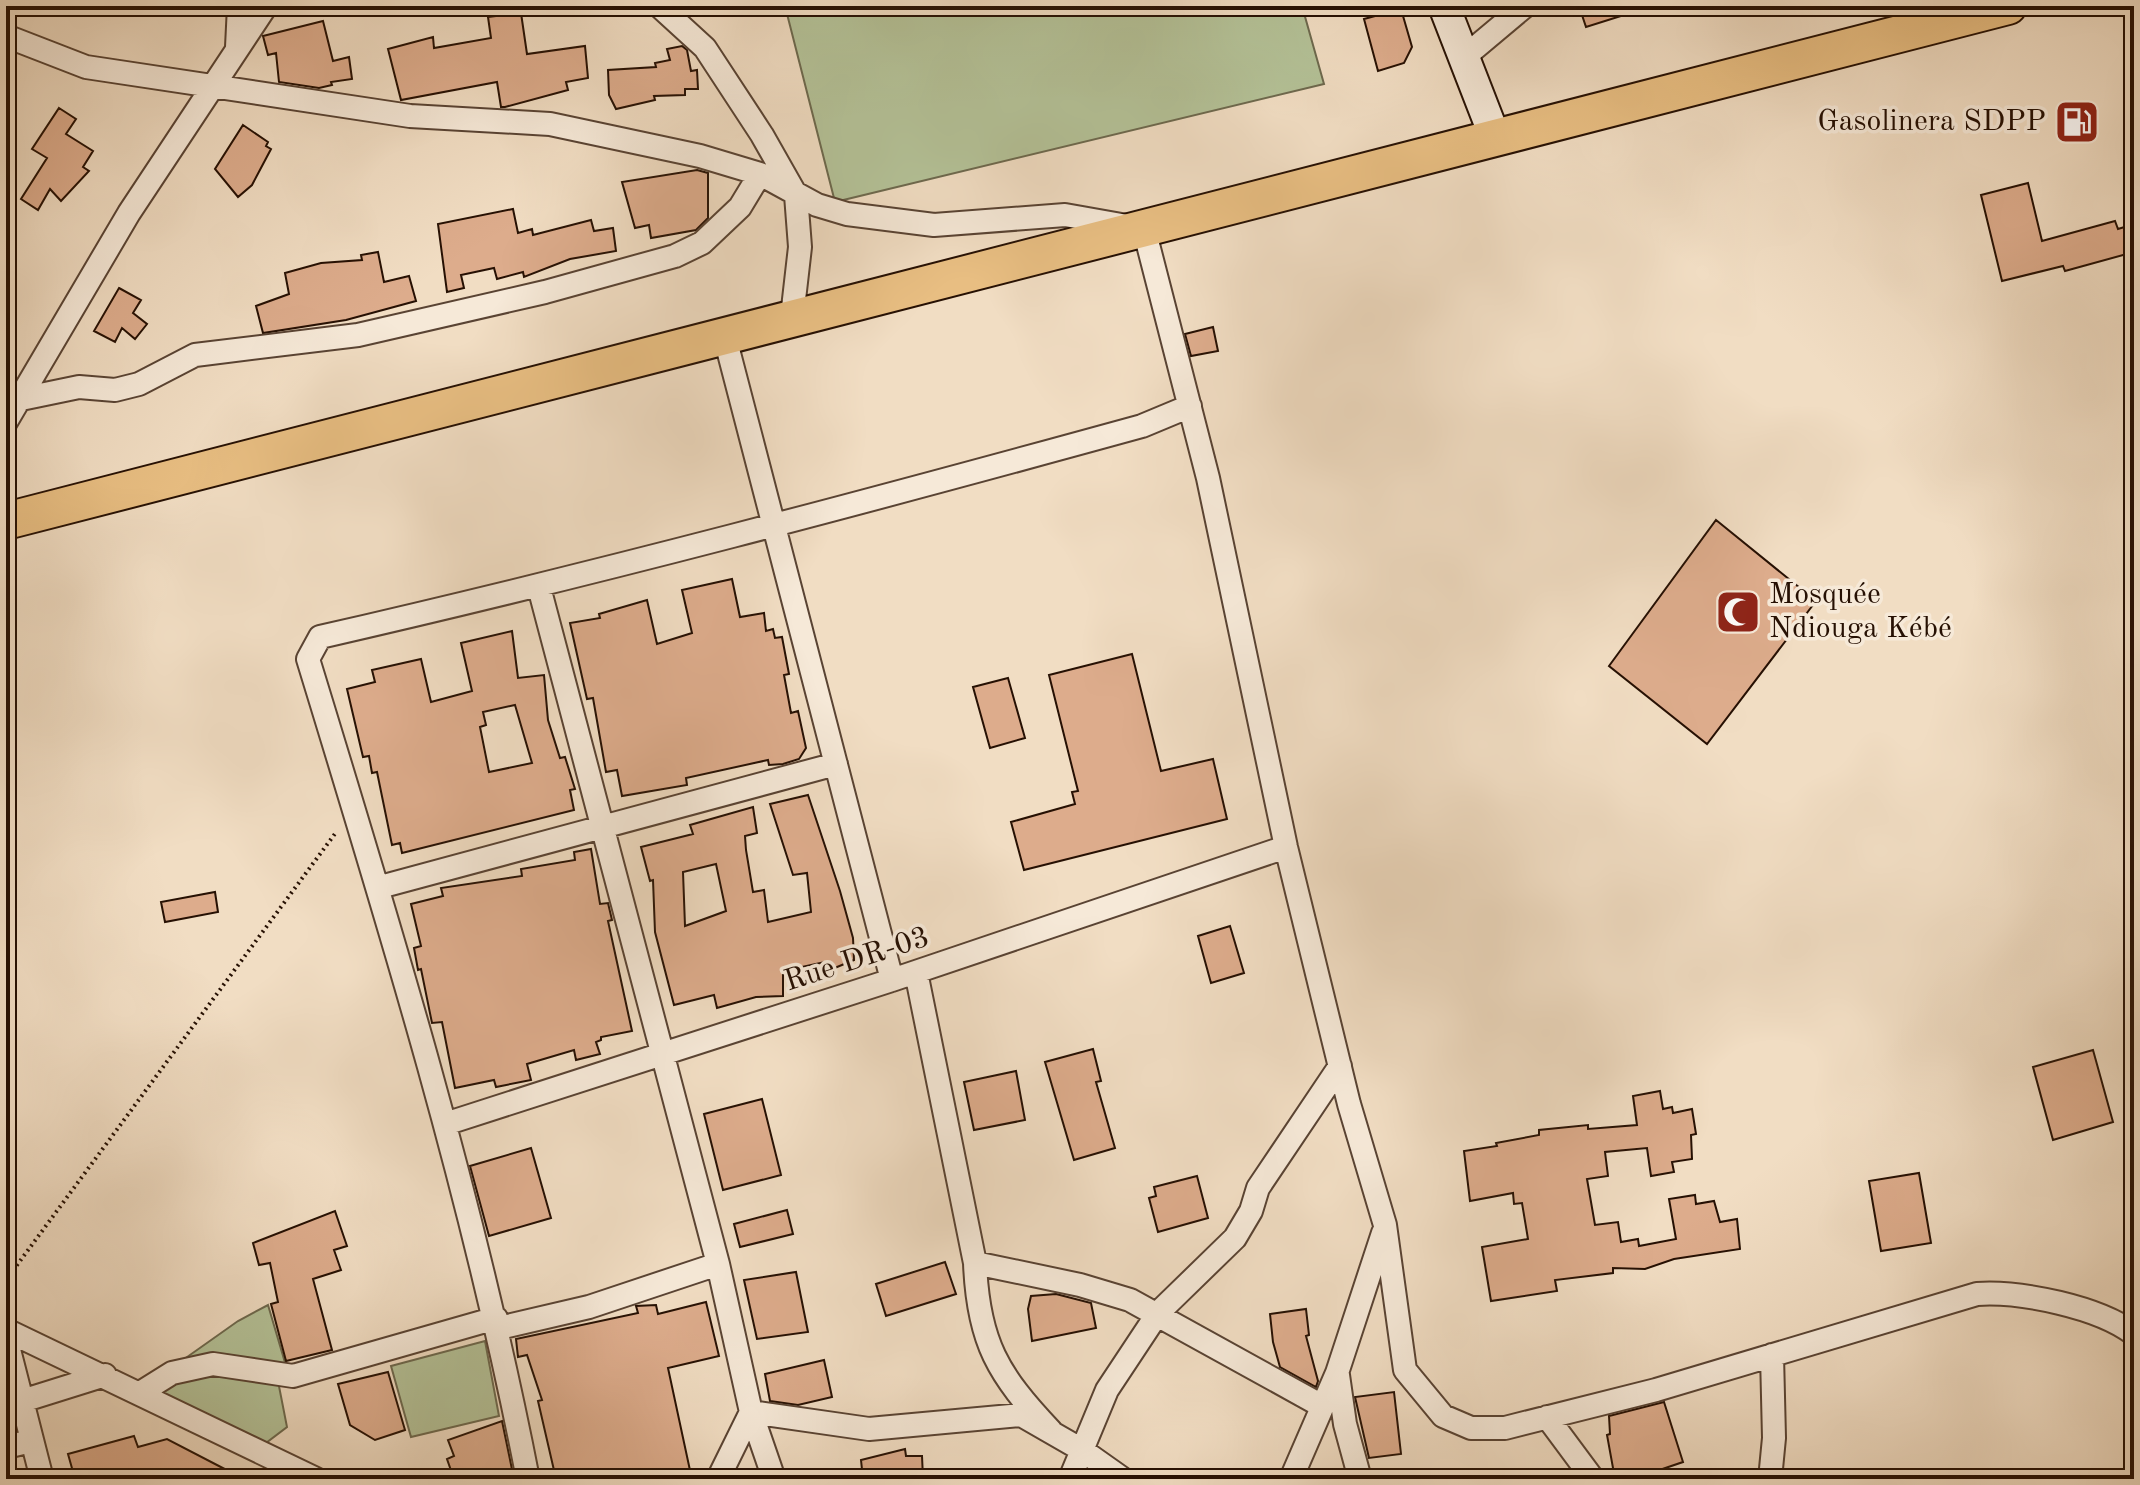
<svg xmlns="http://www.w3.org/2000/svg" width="2140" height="1485" viewBox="0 0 2140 1485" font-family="'Old Standard TT',serif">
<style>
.green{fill:#b4c298;stroke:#6d694e;stroke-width:2}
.building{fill:#ddac8c;stroke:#261003;stroke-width:2;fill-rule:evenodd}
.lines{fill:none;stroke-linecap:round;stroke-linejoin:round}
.minor-casing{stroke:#594333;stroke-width:26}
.secondary-casing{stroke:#261003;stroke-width:34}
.trunk-casing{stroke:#261003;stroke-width:40}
.path{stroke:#261003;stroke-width:4;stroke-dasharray:2 4;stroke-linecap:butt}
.minor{stroke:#f6e9d8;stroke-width:22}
.secondary{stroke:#f6e9d8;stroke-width:30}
.trunk{stroke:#e8be82;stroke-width:36}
.labels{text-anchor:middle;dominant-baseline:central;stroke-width:7;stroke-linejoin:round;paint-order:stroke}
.poi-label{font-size:30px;fill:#261003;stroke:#f6e9d8;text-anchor:end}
.street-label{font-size:30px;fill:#261003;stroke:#f6e9d8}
</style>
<rect width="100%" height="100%" fill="#f1ddc3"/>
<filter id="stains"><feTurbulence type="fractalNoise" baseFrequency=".0025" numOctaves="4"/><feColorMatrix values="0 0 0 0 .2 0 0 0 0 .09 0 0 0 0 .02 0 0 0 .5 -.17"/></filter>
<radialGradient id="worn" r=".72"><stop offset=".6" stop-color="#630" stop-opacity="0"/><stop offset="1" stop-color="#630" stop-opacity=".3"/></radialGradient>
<path class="green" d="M 785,6 L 1302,6 L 1324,84 L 835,202 Z
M 268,1305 L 286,1366 L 180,1362 L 238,1321 Z
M 485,1341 L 499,1416 L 411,1437 L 391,1366 Z
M 172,1373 L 277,1376 L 287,1427 L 258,1449 L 142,1391 Z"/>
<path class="building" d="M 1579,6 L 1640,6 L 1640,10 L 1586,27 Z
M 1401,9 L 1412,47 L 1404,63 L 1378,71 L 1364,19 Z
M 521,13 L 527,54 L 585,46 L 588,78 L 566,82 L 568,90 L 505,107 L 501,107 L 497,82 L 401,100 L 388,49 L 433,37 L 434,48 L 491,38 L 488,17 Z
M 323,21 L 333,61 L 349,57 L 352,79 L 331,82 L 332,85 L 319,88 L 279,82 L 276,53 L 268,55 L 263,36 Z
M 682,46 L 687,50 L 691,71 L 697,70 L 698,89 L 685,89 L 685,95 L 654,96 L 655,100 L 616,109 L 609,95 L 608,70 L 656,67 L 655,63 L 670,60 L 667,49 Z
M 59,108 L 76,119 L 66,134 L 93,151 L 83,167 L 89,171 L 61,201 L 50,189 L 38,210 L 21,199 L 47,158 L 32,149 Z
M 243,125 L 268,142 L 266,146 L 271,149 L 252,185 L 238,197 L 215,169 Z
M 697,170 L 708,173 L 708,218 L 696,230 L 651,238 L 649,225 L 635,228 L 622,182 Z
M 2028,183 L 2042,241 L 2115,221 L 2118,229 L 2134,224 L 2134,252 L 2065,271 L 2063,266 L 2002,281 L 1981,195 Z
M 513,209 L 518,233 L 532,229 L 533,235 L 591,220 L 594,231 L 613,228 L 616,251 L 570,259 L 524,277 L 523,272 L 497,279 L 494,268 L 461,275 L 464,288 L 447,292 L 438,224 Z
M 378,252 L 384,282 L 409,276 L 416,301 L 346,320 L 263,333 L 256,306 L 289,294 L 285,273 L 321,263 L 362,260 L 361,255 Z
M 119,288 L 141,300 L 133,313 L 147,324 L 135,339 L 122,328 L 115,342 L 94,331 Z
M 1213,327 L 1218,351 L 1191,356 L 1185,334 Z
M 1716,520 L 1816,601 L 1707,744 L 1609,666 Z
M 732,579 L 740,617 L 764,613 L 766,631 L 773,629 L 775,638 L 782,637 L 789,674 L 784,675 L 791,713 L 798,711 L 806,748 L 799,759 L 783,764 L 769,765 L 768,760 L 686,778 L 687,785 L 622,796 L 617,770 L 606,772 L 593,698 L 587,699 L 570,623 L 600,618 L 599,614 L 647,600 L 657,644 L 692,633 L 682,590 Z
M 512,631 L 518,678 L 544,675 L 548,720 L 560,758 L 565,757 L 575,789 L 570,790 L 574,810 L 402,853 L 400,843 L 392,845 L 377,772 L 372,773 L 369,756 L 363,757 L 347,689 L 375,682 L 372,670 L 421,659 L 431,702 L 472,691 L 461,643 ZM 515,705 L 532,763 L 489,772 L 480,727 L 486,725 L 483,712 Z
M 1132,654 L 1161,771 L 1213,759 L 1227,819 L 1024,870 L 1011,822 L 1075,804 L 1072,792 L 1078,791 L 1049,675 Z
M 1008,678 L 1025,738 L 990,748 L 973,687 Z
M 808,795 L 840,891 L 853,938 L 854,960 L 825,972 L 825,962 L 783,971 L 783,996 L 756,997 L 717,1008 L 714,995 L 674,1005 L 655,932 L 653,880 L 650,881 L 641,847 L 693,834 L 690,825 L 753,807 L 757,833 L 745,836 L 746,850 L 753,892 L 764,890 L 768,922 L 811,912 L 807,873 L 793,875 L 770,804 ZM 716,864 L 726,911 L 685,926 L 683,872 Z
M 591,849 L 600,904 L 608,903 L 612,920 L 608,921 L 632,1031 L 601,1037 L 601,1040 L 596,1042 L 600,1054 L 576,1060 L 574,1050 L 527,1064 L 531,1080 L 496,1087 L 494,1080 L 455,1088 L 442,1022 L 432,1023 L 421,969 L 418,970 L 414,948 L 421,946 L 411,904 L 443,896 L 441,888 L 522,876 L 521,869 L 575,860 L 574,852 Z
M 215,892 L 218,912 L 165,922 L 161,902 Z
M 1230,926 L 1244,973 L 1211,983 L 1198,936 Z
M 1093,1049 L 1101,1081 L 1096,1082 L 1115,1148 L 1074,1160 L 1045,1062 Z
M 2093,1050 L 2113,1122 L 2053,1140 L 2033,1067 Z
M 1016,1071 L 1025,1120 L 974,1130 L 964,1082 Z
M 1660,1091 L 1663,1109 L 1672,1107 L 1673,1113 L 1692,1109 L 1696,1134 L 1691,1135 L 1692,1159 L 1672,1162 L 1674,1172 L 1651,1176 L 1647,1148 L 1605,1152 L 1608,1176 L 1587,1179 L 1595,1225 L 1618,1222 L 1621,1242 L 1638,1239 L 1639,1246 L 1676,1239 L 1669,1199 L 1695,1195 L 1696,1204 L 1714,1201 L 1720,1222 L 1737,1219 L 1740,1249 L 1674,1259 L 1645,1269 L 1613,1268 L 1613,1273 L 1555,1280 L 1557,1291 L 1491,1301 L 1482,1247 L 1528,1239 L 1522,1203 L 1514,1204 L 1513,1193 L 1470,1201 L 1464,1151 L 1497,1146 L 1496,1143 L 1539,1135 L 1539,1130 L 1588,1125 L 1588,1129 L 1637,1125 L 1633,1096 Z
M 762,1099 L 781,1175 L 723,1190 L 704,1114 Z
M 531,1148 L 551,1218 L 489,1236 L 470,1166 Z
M 1919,1173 L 1931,1243 L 1881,1251 L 1869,1181 Z
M 1197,1176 L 1208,1218 L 1158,1232 L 1149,1198 L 1156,1196 L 1154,1187 Z
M 787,1210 L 793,1234 L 740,1247 L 734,1224 Z
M 335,1211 L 347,1246 L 334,1250 L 341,1270 L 313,1279 L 332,1350 L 286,1361 L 271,1304 L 278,1302 L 270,1263 L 259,1265 L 253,1243 Z
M 945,1262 L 956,1294 L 886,1316 L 876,1284 Z
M 796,1272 L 808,1332 L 757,1339 L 744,1280 Z
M 1056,1294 L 1091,1303 L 1096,1328 L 1032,1341 L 1028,1309 L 1031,1296 Z
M 706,1302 L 719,1356 L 668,1368 L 691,1475 L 672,1479 L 556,1479 L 538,1401 L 542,1400 L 527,1355 L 518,1357 L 516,1339 L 638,1313 L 636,1306 L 656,1305 L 658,1314 Z
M 1306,1309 L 1309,1335 L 1306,1336 L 1318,1381 L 1316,1387 L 1280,1367 L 1273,1342 L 1270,1314 Z
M 824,1360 L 832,1397 L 798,1405 L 770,1401 L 765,1374 Z
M 388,1372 L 405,1430 L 375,1440 L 350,1425 L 338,1384 Z
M 1394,1392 L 1401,1454 L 1369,1458 L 1355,1397 Z
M 1664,1402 L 1683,1462 L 1633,1479 L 1615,1479 L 1607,1435 L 1610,1434 L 1609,1416 Z
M 502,1421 L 514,1479 L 454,1479 L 447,1459 L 454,1456 L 448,1440 Z
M 134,1436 L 138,1447 L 167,1439 L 244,1479 L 75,1479 L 68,1454 Z
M 905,1449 L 906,1456 L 922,1456 L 923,1478 L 863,1479 L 861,1460 Z"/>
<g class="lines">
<g class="minor-casing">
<path id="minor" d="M 659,6 L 705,48 L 762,135 L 796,195 L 800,247 L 792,317
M 6,36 L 86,67 L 410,116 L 550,124 L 700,156 L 760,174 L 817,205 L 847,214 L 934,225 L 1065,215 L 1144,229 L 1208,478 L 1286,847 L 1349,1104 L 1385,1225 L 1405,1370 L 1443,1416 L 1471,1428 L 1505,1428 L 1656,1390 L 1977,1294 C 2021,1291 2099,1307 2134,1334
M 237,47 L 239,6
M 1463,58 L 1525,6
M 724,334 L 892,980
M 21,399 L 79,387 L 115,390 L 139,384 L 195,355 L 358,335 L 545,292 L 675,256 L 702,243 L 740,207 L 760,174
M 6,422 L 129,213 L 266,6
M 539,587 L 718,1264 L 751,1412 L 774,1479
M 380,887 L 836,764
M 916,972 L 975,1263 C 978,1342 998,1375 1051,1431
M 445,1124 L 892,980 L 1286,847
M 975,1263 L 1080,1285 L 1130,1300 L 1322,1406
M 499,1328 L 589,1307 L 718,1264
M 6,1330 L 316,1479
M 6,1338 L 42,1479
M 1338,1375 L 1345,1424 L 1360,1479
M 140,1393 L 172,1373 L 213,1364 L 293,1376 L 496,1318
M 22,1401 L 105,1375
M 1547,1417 L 1593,1479
M 6,1447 L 31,1441
M 528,1479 C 474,1201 391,930 308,659 L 320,637 C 596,574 869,501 1142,426 L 1190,406
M 718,1479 L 751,1412 L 869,1429 L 1021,1415 L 1082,1450 L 1123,1479
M 1070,1479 L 1107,1390 L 1158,1313 L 1235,1238 L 1251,1211 L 1258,1188 L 1340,1066
M 1291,1479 L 1337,1373 L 1383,1233
M 1770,1479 L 1774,1438 L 1772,1355"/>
</g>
<g class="secondary-casing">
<path id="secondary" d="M 1444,6 L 1496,140"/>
</g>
<g class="trunk-casing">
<path id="trunk" d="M 6,521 L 2008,6"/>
</g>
<path class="path" d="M 6,1280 L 337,831"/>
<use href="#minor" class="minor"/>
<use href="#secondary" class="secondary"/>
<use href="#trunk" class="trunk"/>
</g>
<defs>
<g id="fuel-square" transform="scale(2.3)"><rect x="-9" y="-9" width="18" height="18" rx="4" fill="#8f2418" stroke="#f6e9d8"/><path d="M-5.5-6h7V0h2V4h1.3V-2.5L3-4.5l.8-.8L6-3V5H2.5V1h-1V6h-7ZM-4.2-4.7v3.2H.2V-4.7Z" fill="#fff"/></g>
<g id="mosque-square" transform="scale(2.3)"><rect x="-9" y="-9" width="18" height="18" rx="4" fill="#8f2418" stroke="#f6e9d8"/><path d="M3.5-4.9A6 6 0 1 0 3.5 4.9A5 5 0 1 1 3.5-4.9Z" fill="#fff"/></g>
</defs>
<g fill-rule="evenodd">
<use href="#fuel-square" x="2077" y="122"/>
<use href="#mosque-square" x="1738" y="612"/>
</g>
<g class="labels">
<g class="poi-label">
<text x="2046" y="122">Gasolinera SDPP</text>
<text x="1769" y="595" text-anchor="start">Mosquée<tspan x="1769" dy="34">Ndiouga Kébé</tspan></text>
</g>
<g class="street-label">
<text transform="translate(857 960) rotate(-18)">Rue DR-03</text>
</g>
</g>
<rect width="2140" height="1485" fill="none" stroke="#f1ddc3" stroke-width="32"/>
<rect x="8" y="8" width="2124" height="1469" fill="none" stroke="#261003" stroke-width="4"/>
<rect x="16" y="16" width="2108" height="1453" fill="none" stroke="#261003" stroke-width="2"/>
<rect width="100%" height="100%" filter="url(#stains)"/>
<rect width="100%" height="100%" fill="url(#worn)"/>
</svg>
